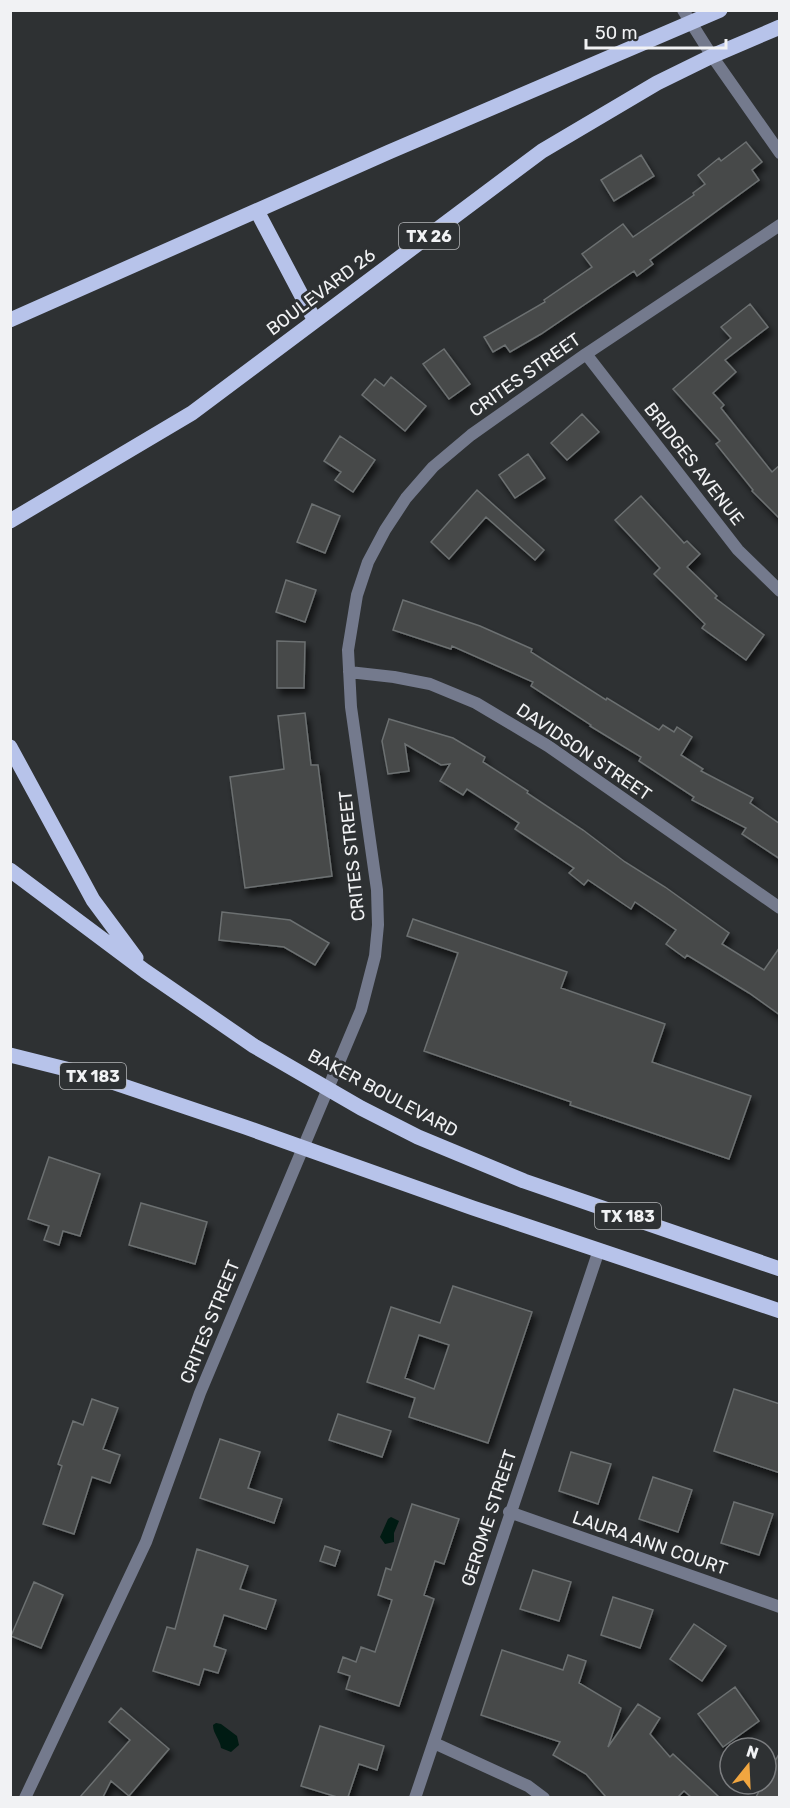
<svg xmlns="http://www.w3.org/2000/svg" width="790" height="1808" viewBox="0 0 790 1808" font-family="Rubik,sans-serif">
<style>
.water{fill:#001b13}
.building{fill:#464949;stroke:#6c7071;stroke-width:1.5;fill-rule:evenodd;filter:url(#shadow)}
.lines{fill:none;stroke-linecap:round;stroke-linejoin:round}
.street{stroke:#747a8d;stroke-width:12}
.primary{stroke:#b7c3ea;stroke-width:15}
.labels{text-anchor:middle;dominant-baseline:central;stroke-width:6;stroke-linejoin:round;paint-order:stroke}
.shield{fill:#2e3133;stroke:#b6b8ba;stroke-width:1.5}
.shield-label{font-size:16px;font-weight:bold;fill:#f1f2f4}
.street-label{font-size:18px;fill:#f1f2f4;stroke:#2e3133}
</style>
<defs>
<filter id="shadow"><feDropShadow dx="3.5" dy="6" stdDeviation="3" flood-color="#0009"/></filter>
</defs>
<rect width="100%" height="100%" fill="#2e3133"/>
<path class="water" d="M 391,1517 L 399,1521 L 394,1533 L 394,1542 L 385,1544 L 380,1537 L 388,1519 Z
M 216,1723 L 221,1724 L 237,1736 L 239,1745 L 231,1752 L 221,1748 C 220,1739 213,1734 213,1725 Z"/>
<path class="building" d="M 746,142 L 762,162 L 752,170 L 759,180 L 650,260 L 653,264 L 637,276 L 634,271 L 541,334 L 510,352 L 505,345 L 493,352 L 484,337 L 545,302 L 544,300 L 592,267 L 582,254 L 623,224 L 633,237 L 694,195 L 693,193 L 705,184 L 698,175 L 719,158 L 721,161 Z
M 641,155 L 654,176 L 614,201 L 601,180 Z
M 750,304 L 768,327 L 725,360 L 736,372 L 713,393 L 724,405 L 721,408 L 772,472 L 780,465 L 780,519 L 752,491 L 753,490 L 716,444 L 720,441 L 673,389 L 731,338 L 721,327 Z
M 444,349 L 470,384 L 449,399 L 423,364 Z
M 391,377 L 426,406 L 405,431 L 362,395 L 375,379 L 384,386 Z
M 582,414 L 599,432 L 567,460 L 551,443 Z
M 340,436 L 375,460 L 353,492 L 335,480 L 341,472 L 324,461 Z
M 528,454 L 545,478 L 515,498 L 499,475 Z
M 477,490 L 544,550 L 535,560 L 486,517 L 449,559 L 431,542 Z
M 641,496 L 684,543 L 687,541 L 700,554 L 687,567 L 717,596 L 715,598 L 764,635 L 746,660 L 702,628 L 705,624 L 654,574 L 660,568 L 615,520 Z
M 312,504 L 340,516 L 325,553 L 297,542 Z
M 286,580 L 316,590 L 305,622 L 276,612 Z
M 403,600 L 480,626 L 532,649 L 531,652 L 606,700 L 607,698 L 659,730 L 663,725 L 674,732 L 677,727 L 692,737 L 681,755 L 703,769 L 701,771 L 753,798 L 750,803 L 780,824 L 780,859 L 742,834 L 746,828 L 692,800 L 694,797 L 639,761 L 641,757 L 590,726 L 591,725 L 531,686 L 533,682 L 452,646 L 451,649 L 393,630 Z
M 277,641 L 305,642 L 304,688 L 277,688 Z
M 305,713 L 311,765 L 318,765 L 332,876 L 245,888 L 230,777 L 284,769 L 278,716 Z
M 389,719 L 453,738 L 485,757 L 483,762 L 528,791 L 527,793 L 583,830 L 625,862 L 665,887 L 729,933 L 722,944 L 764,970 L 780,947 L 780,1015 L 749,993 L 687,955 L 685,958 L 666,944 L 676,930 L 635,902 L 631,909 L 588,880 L 584,885 L 569,873 L 574,868 L 515,829 L 519,823 L 467,789 L 463,795 L 440,781 L 450,764 L 441,765 L 405,744 L 409,771 L 388,774 L 382,741 Z
M 222,912 L 290,920 L 329,943 L 315,965 L 284,947 L 219,940 Z
M 413,919 L 567,972 L 561,988 L 665,1024 L 652,1062 L 751,1096 L 729,1159 L 570,1105 L 571,1102 L 424,1051 L 458,953 L 407,936 Z
M 49,1157 L 100,1174 L 80,1236 L 63,1231 L 59,1245 L 44,1240 L 49,1226 L 28,1219 Z
M 141,1203 L 207,1222 L 195,1264 L 129,1245 Z
M 453,1286 L 532,1312 L 488,1443 L 409,1417 L 415,1398 L 367,1382 L 391,1307 L 440,1323 ZM 419,1335 L 449,1345 L 434,1389 L 405,1378 Z
M 734,1389 L 780,1404 L 780,1473 L 714,1451 Z
M 92,1399 L 118,1408 L 103,1449 L 120,1455 L 110,1483 L 92,1477 L 74,1534 L 43,1524 L 62,1466 L 58,1464 L 73,1421 L 83,1425 Z
M 338,1414 L 391,1431 L 382,1457 L 329,1440 Z
M 220,1439 L 260,1452 L 248,1488 L 282,1499 L 274,1523 L 200,1498 Z
M 571,1452 L 611,1464 L 598,1504 L 559,1491 Z
M 653,1477 L 692,1490 L 678,1532 L 639,1519 Z
M 734,1502 L 773,1514 L 759,1555 L 721,1543 Z
M 412,1504 L 459,1519 L 444,1564 L 435,1561 L 424,1595 L 434,1599 L 399,1706 L 346,1689 L 350,1676 L 338,1672 L 343,1657 L 356,1662 L 361,1647 L 375,1652 L 392,1600 L 378,1595 L 386,1568 L 391,1570 Z
M 325,1546 L 340,1551 L 335,1566 L 320,1561 Z
M 197,1549 L 248,1566 L 240,1589 L 276,1600 L 266,1629 L 224,1615 L 214,1646 L 226,1650 L 218,1673 L 204,1669 L 199,1685 L 153,1671 L 167,1627 L 175,1629 Z
M 533,1570 L 571,1582 L 559,1621 L 520,1609 Z
M 34,1582 L 63,1595 L 41,1648 L 11,1636 Z
M 613,1597 L 653,1610 L 640,1648 L 601,1635 Z
M 694,1624 L 726,1646 L 702,1681 L 670,1659 Z
M 502,1650 L 563,1670 L 568,1655 L 586,1661 L 579,1683 L 621,1708 L 608,1747 L 638,1704 L 660,1718 L 650,1734 L 670,1757 L 673,1754 L 719,1797 L 691,1797 L 684,1791 L 678,1797 L 606,1797 L 586,1774 L 553,1755 L 560,1742 L 481,1715 Z
M 735,1687 L 759,1721 L 723,1747 L 698,1714 Z
M 121,1708 L 169,1749 L 129,1796 L 111,1781 L 103,1797 L 80,1797 L 130,1740 L 109,1722 Z
M 320,1726 L 384,1746 L 377,1770 L 359,1764 L 348,1797 L 337,1797 L 301,1786 Z
M 780,1752 L 780,1797 L 756,1797 L 763,1784 L 766,1784 L 766,1778 Z"/>
<g class="lines">
<path class="street" d="M 683,10 L 712,56 L 780,153
M 586,354 L 738,550 L 780,591
M 349,672 L 394,677 L 430,684 L 476,703 L 548,746 L 780,908
M 509,1512 L 780,1607
M 434,1743 L 528,1786 L 544,1798
M 25,1798 L 146,1542 L 200,1393 L 361,1010 L 375,956 L 378,925 L 377,890 L 351,707 L 348,650 L 357,595 L 368,562 L 385,530 L 406,498 L 433,467 L 471,435 L 586,354 L 780,225
M 415,1798 L 599,1250"/>
<path class="primary" d="M 257,211 L 315,321
M 10,320 L 389,152 L 720,10
M 10,521 L 192,413 L 542,151 L 657,83 L 712,56 L 780,27
M 10,747 L 93,900 L 136,958
M 10,870 L 145,971 L 254,1046 L 361,1108 L 418,1137 L 524,1181 L 780,1269
M 10,1055 L 94,1076 L 245,1127 L 473,1208 L 780,1311"/>
</g>
<g class="labels">
<g class="shield">
<rect x="399" y="223" width="60" height="26" rx="4.5"/>
<rect x="60" y="1063" width="66" height="26" rx="4.5"/>
<rect x="595" y="1203" width="66" height="26" rx="4.5"/>
</g>
<g class="shield-label">
<text x="429" y="236">TX 26</text>
<text x="93" y="1076">TX 183</text>
<text x="628" y="1216">TX 183</text>
</g>
<g class="street-label">
<text transform="translate(321 292) rotate(-37)">BOULEVARD 26</text>
<text transform="translate(525 375) rotate(-35)">CRITES STREET</text>
<text transform="translate(694 464) rotate(52)">BRIDGES AVENUE</text>
<text transform="translate(584 752) rotate(34)">DAVIDSON STREET</text>
<text transform="translate(352 856) rotate(-96)">CRITES STREET</text>
<text transform="translate(383 1093) rotate(28)">BAKER BOULEVARD</text>
<text transform="translate(210 1322) rotate(-68)">CRITES STREET</text>
<text transform="translate(489 1518) rotate(-72)">GEROME STREET</text>
<text transform="translate(650 1543) rotate(19)">LAURA ANN COURT</text>
</g>
</g>
<rect width="790" height="1808" fill="none" stroke="#f1f2f4" stroke-width="24"/>
<g transform="translate(748 1766) rotate(18)"><circle r="28" fill="#2e3133" stroke="#7c7e80" stroke-width="1.5"/>
<path d="M0-4.5L10 22L0 15L-10 22Z" fill="#f1a640"/>
<text y="-9" font-size="16" font-weight="bold" text-anchor="middle" fill="#f1f2f4">N</text>
</g>
<path d="M586 39v9h140v-9" fill="none" stroke="#f1f2f4" stroke-width="3"/>
<text x="595" y="39" font-size="18" fill="#f1f2f4" stroke="#2e3133" stroke-width="4.5" paint-order="stroke">50 m</text>
</svg>
